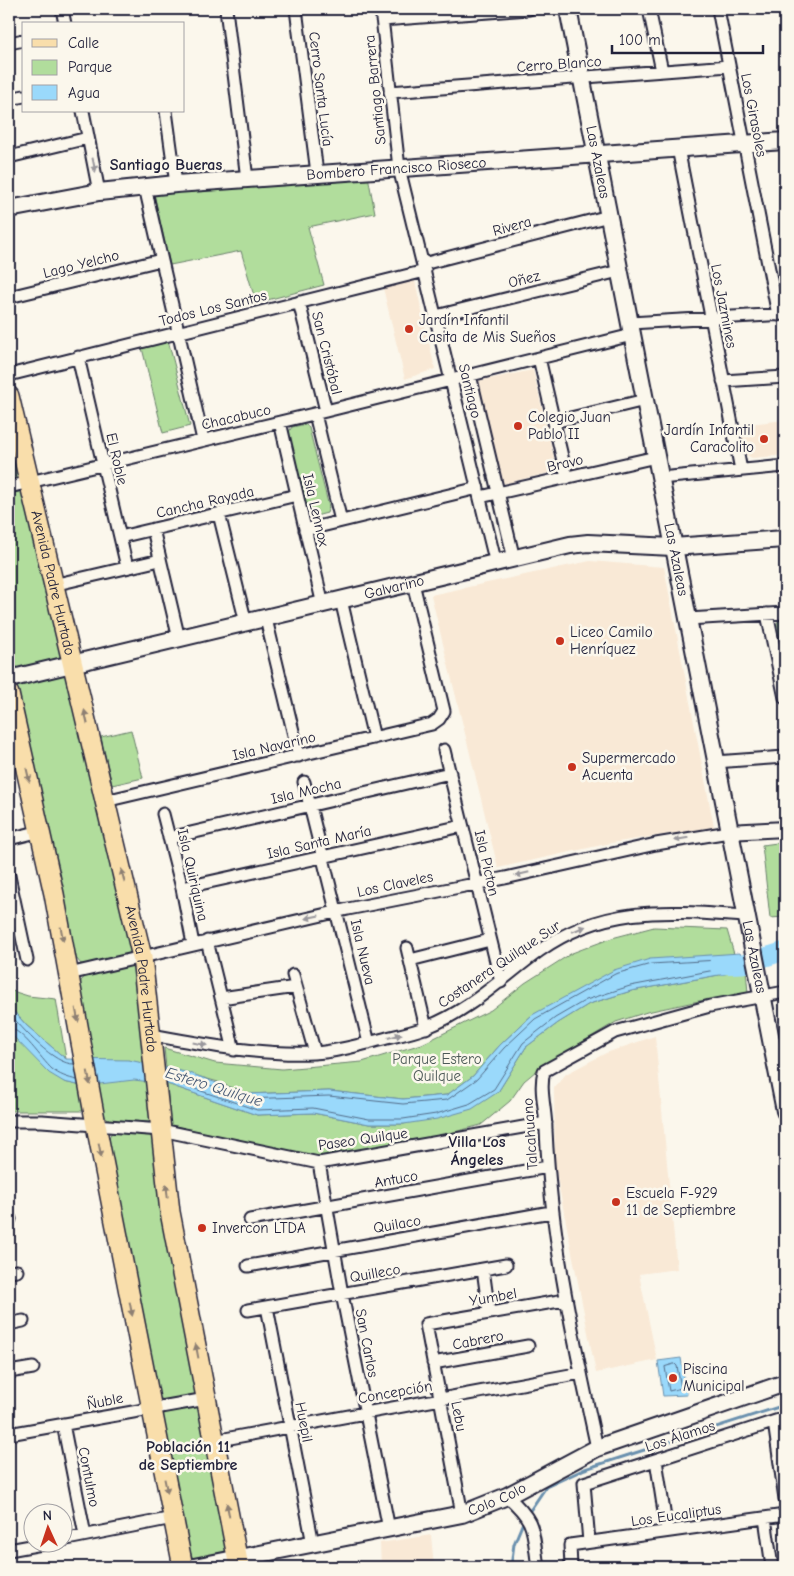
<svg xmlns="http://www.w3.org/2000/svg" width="794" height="1576" viewBox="0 0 794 1576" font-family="'Comic Neue',sans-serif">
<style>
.built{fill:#f9e9d6}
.green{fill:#b1dd9c;stroke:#6a806c}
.water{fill:#9ad9fb;stroke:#6a90ae}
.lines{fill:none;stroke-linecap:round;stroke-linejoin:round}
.shore{stroke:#526b88;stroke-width:1}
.stream{stroke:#6a90ae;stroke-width:3}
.river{stroke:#9ad9fb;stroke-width:19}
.minor-casing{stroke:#22223b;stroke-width:15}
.tertiary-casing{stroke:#22223b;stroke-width:18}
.secondary-casing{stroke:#22223b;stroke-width:20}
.primary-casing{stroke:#22223b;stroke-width:22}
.minor{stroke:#fbf7ec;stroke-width:11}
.tertiary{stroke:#fbf7ec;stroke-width:14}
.secondary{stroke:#fbf7ec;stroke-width:16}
.primary{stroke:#f9deab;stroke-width:19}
.oneway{fill:#99979c}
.oneway2{fill:#8e8073}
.poi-dot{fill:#c8321e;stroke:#fbf7ec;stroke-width:2}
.labels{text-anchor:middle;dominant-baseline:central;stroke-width:5;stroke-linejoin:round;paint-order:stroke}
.street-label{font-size:15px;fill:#22223b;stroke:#fbf7ec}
.poi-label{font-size:15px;fill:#22223b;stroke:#fbf7ec;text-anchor:start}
.park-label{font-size:15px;fill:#4d5a58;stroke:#fbf7ec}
.neighbourhood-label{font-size:16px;font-weight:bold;fill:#22223b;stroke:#fbf7ec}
.water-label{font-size:16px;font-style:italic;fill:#465975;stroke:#fbf7ec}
</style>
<rect width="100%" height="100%" fill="#fbf7ec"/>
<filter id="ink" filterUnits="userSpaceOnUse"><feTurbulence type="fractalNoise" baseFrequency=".02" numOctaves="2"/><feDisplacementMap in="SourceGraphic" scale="10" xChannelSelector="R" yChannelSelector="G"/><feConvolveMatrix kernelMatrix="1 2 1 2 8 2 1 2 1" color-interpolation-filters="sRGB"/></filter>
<g filter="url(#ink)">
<path class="built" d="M 415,281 L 435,369 L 405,379 L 383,288 Z
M 533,370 L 557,471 L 503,484 L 478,381 Z
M 785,420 L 785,455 L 752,458 L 745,454 L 739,425 Z
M 590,561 L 664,567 L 714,827 L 611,843 L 498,868 L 431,595 Z
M 655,1036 L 677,1269 L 639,1274 L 657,1360 L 596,1373 L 555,1167 L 554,1088 L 566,1074 L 606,1053 Z
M 431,1535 L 434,1567 L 381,1567 L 380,1543 Z"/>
<path class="green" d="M 368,176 L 375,213 L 308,227 L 324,285 L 256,303 L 241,251 L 170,265 L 154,194 L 157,191 Z
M 168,340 L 190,426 L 163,433 L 142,348 Z
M 9,417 L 19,477 L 9,481 Z
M 306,424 L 309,428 L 329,507 L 327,513 L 312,517 L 308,515 L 288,433 L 292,427 Z
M 21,492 L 25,494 L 63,658 L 16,671 L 9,664 L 9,493 Z
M 781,618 L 785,618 L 785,666 L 777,623 Z
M 64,674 L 69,676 L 133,953 L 128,956 L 86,964 L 81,964 L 76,958 L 15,692 L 20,682 Z
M 131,730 L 143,778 L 112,785 L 101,737 Z
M 785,842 L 785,917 L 770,918 L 762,845 Z
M 654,927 L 727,930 L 734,954 L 699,957 L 532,1015 L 500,1045 L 473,1076 L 447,1095 L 403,1099 L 329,1091 L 246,1094 L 218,1082 L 166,1067 L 164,1048 L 215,1063 L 282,1069 L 362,1062 L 422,1044 L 491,1010 L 525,983 L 572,953 L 612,938 Z
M 130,966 L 135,968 L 153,1120 L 150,1122 L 110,1120 L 103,1115 L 80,987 L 81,981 L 87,974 Z
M 746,970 L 748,993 L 727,1000 L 699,1001 L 647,1012 L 616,1022 L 542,1066 L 524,1081 L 510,1101 L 481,1125 L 424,1140 L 321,1158 L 170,1125 L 167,1084 L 257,1115 L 313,1113 L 369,1124 L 404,1124 L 498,1092 L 526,1047 L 558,1023 L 589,1004 L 631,991 Z
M 9,990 L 28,996 L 56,999 L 66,1059 L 27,1026 L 9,1006 Z
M 9,1032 L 64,1082 L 82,1086 L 86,1111 L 9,1111 Z
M 112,1132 L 153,1135 L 198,1390 L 192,1398 L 168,1402 L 158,1397 L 108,1139 Z
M 195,1406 L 201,1408 L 227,1553 L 199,1560 L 193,1558 L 189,1550 L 162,1418 L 166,1410 Z"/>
<path class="water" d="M 740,953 L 746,970 L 631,991 L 589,1004 L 558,1023 L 526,1047 L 498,1092 L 472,1109 L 437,1119 L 404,1124 L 369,1124 L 313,1113 L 257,1115 L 167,1084 L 134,1080 L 82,1086 L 64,1082 L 49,1073 L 9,1032 L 9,1006 L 27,1026 L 66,1059 L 129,1060 L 190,1073 L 246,1094 L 329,1091 L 403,1099 L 447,1095 L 473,1076 L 500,1045 L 532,1015 L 614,970 L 650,959 Z
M 681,1358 L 687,1395 L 663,1396 L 658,1361 Z"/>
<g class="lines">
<path class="shore" d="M 9,1013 C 23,1029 54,1065 74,1064
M 9,1028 C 23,1030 41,1059 52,1069 C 59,1075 68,1078 77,1080
M 165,1072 L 216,1087 L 245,1099 L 329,1096 L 403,1104 L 447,1100 L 477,1079 L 504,1048 L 535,1019 L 615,974 L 651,964 L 735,959 L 738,963 L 736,966 L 630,986 L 586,1000 L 555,1018 L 523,1043 L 494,1089 L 469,1104 L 436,1114 L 403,1119 L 369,1119 L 313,1108 L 257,1110 L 166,1079
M 675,1364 L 677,1366 L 681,1388 L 669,1391 L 665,1367 Z"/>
<path class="stream" d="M 527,1515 L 546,1487 L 585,1469 L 785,1405
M 511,1567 L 514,1544 L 524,1520"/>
<path class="river" d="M 718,965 L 743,964 L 785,951"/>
<g class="minor-casing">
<path id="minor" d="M 62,9 L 65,24
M 226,9 L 247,179
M 296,9 L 317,173
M 381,9 L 399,168 L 496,564
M 649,9 L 662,71
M 718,9 L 778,315
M 382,20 L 529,9
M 9,43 L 24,40
M 390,92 L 729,66
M 9,99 L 24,96
M 83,111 L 99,192
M 166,111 L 176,184
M 678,148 L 741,470
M 9,157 L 88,138
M 145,187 L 203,440
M 423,264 L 609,216
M 9,297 L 161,260
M 299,302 L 326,411
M 436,316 L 619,271
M 630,323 L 785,314
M 78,357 L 127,567
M 539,358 L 567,478
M 9,375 L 425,271
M 470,375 L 514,559
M 723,381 L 785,377
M 315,414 L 341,521
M 280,422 L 323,605
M 554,422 L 645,400
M 660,478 L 785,466
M 9,487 L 326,411 L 632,335
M 480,497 L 656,457
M 219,514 L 246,623
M 153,529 L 179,639
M 305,530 L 478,488
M 120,537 L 297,495
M 53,585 L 160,560
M 341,600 L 374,738
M 767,614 L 785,698
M 266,619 L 299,756
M 688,619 L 785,613
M 444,750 L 501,982
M 715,762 L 785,757
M 304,782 L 369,1043
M 105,801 L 432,724 L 439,719 L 444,711 L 413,583
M 163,814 L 182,888 L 193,944
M 169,838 L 450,773
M 9,839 L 41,831
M 9,876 L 27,960
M 182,888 L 462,826
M 207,941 L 234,1050
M 407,948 L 426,1028
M 410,960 L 490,940
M 69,974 L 348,909 L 505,878 L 656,844 L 729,832
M 293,975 L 315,1053
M 221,998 L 296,987
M 152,1035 C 206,1045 258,1055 313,1053 C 337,1052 363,1044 387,1038 C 400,1035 414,1032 427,1027 C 469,1011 503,977 539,951 C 605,904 669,911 746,916
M 9,1121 L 42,1121 L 161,1130 L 319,1163 L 546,1123
M 319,1163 L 342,1294 L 389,1529
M 9,1219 L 10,1219
M 250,1220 L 548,1167
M 248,1266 L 551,1212
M 483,1269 L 489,1313
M 9,1272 L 17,1271
M 267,1307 L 313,1544
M 248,1310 L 506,1265
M 9,1324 L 23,1321
M 433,1363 L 528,1346
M 9,1372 L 33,1368
M 774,1422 L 785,1499
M 63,1424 L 85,1535
M 9,1434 L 206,1399
M 214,1441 L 581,1373
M 597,1448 C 574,1341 551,1241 546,1130 C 546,1110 539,1090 544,1071 L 615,1032 L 710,1006 L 785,992
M 656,1460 L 667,1531
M 507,1496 C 537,1523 532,1529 538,1567
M 462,1514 L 426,1324 L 565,1300
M 765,1518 L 772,1567
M 62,1540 L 173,1518
M 589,1542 L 584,1483 L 785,1418
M 9,1550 L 42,1544
M 571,1567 L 570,1545 L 785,1515"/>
</g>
<g class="tertiary-casing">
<path id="tertiary" d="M 729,832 L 785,829"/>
</g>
<g class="secondary-casing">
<g id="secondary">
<path id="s1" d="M 568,9 L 785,1111"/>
<path id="s2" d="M 9,209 L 99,192 L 176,184 L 785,141"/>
<path id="s3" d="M 9,679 L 570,545 L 588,543 L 673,547 L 785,539"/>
<path id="s4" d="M 194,1567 L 462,1514 L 507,1496 L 597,1448 L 785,1383"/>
</g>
</g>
<g class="primary-casing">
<g id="primary">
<path id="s5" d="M 9,396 L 142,957 L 170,1212 L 239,1567"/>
<path d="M 9,694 L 54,894 L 96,1125 L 183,1567"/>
</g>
</g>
<use href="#minor" class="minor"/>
<use href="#tertiary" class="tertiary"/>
<use href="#secondary" class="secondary"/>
<use href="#primary" class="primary"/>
</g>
<defs><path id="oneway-solid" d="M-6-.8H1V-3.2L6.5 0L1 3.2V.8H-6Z" transform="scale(1.25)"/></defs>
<g class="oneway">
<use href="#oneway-solid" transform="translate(94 165) rotate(78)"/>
<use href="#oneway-solid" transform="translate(681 839) rotate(170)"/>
<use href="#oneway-solid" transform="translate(522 874) rotate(167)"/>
<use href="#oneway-solid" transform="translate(312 917) rotate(168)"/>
<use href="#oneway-solid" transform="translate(579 929) rotate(-22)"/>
<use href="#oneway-solid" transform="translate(395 1036) rotate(-15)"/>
<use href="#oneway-solid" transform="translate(200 1044) rotate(11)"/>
</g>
<g class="oneway2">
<use href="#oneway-solid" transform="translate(86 717) rotate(-103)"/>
<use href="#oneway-solid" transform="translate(28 775) rotate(77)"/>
<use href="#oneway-solid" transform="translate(123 876) rotate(-103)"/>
<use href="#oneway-solid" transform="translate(62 934) rotate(79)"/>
<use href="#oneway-solid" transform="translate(77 1015) rotate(79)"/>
<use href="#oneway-solid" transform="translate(89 1078) rotate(80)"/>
<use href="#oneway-solid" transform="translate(100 1150) rotate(79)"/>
<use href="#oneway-solid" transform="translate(167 1191) rotate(-96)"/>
<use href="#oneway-solid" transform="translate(131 1309) rotate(79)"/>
<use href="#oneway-solid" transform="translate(197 1351) rotate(-101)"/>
<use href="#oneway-solid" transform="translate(166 1486) rotate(78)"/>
<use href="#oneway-solid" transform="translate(228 1510) rotate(-101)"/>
</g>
</g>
<g class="poi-dot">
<circle cx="409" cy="329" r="5"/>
<circle cx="518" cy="426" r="5"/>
<circle cx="764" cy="439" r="5"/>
<circle cx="560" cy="641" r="5"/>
<circle cx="572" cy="767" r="5"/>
<circle cx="616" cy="1202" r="5"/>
<circle cx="202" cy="1228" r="5"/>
<circle cx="673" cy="1378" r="5"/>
</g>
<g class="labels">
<g class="street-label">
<text transform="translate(559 64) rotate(-4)">Cerro Blanco</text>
<text transform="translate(321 89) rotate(83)">Cerro Santa Lucía</text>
<text transform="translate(375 90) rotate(-96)">Santiago Barrera</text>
<text transform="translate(754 115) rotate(79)">Los Girasoles</text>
<text stroke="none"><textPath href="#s1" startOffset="156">Las Azaleas</textPath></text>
<text stroke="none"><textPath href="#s2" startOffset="390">Bombero Francisco Rioseco</textPath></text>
<text transform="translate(512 226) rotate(-15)">Rivera</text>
<text transform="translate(81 264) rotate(-14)">Lago Yelcho</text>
<text transform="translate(524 279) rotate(-14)">Oñez</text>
<text transform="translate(724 306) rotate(79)">Los Jazmines</text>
<text transform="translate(213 308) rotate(-14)">Todos Los Santos</text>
<text transform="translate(327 353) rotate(76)">San Cristóbal</text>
<text transform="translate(470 391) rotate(76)">Santiago</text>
<text transform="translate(236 417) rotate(-13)">Chacabuco</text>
<text transform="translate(117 459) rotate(77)">El Roble</text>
<text transform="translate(565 463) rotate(-13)">Bravo</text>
<text transform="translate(205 502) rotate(-13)">Cancha Rayada</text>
<text transform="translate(316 510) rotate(77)">Isla Lennox</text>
<text stroke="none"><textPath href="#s1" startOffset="561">Las Azaleas</textPath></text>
<text stroke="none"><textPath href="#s5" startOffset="192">Avenida Padre Hurtado</textPath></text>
<text stroke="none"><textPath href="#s3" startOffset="396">Galvarino</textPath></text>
<text transform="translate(274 746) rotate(-13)">Isla Navarino</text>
<text transform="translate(306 791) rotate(-13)">Isla Mocha</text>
<text transform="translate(319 842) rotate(-13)">Isla Santa María</text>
<text transform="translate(487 863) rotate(77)">Isla Picton</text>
<text transform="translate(193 875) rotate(77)">Isla Quiriquina</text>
<text transform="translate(395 884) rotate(-12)">Los Claveles</text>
<text transform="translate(363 952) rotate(77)">Isla Nueva</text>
<text stroke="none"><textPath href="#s1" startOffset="966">Las Azaleas</textPath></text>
<text transform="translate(499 964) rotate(-34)">Costanera Quilque Sur</text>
<text stroke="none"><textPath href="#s5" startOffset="598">Avenida Padre Hurtado</textPath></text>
<text transform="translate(530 1134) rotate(-94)">Talcahuano</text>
<text transform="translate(363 1139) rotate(-8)">Paseo Quilque</text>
<text transform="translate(396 1179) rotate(-10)">Antuco</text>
<text transform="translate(397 1224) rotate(-10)">Quilaco</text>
<text transform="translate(375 1273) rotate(-10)">Quilleco</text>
<text transform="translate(493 1297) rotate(-10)">Yumbel</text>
<text transform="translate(478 1340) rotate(-11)">Cabrero</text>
<text transform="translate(367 1343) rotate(79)">San Carlos</text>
<text transform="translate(395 1392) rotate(-10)">Concepción</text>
<text transform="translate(105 1401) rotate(-11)">Ñuble</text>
<text transform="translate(459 1416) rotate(79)">Lebu</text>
<text transform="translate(304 1422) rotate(79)">Huepil</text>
<text transform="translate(680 1436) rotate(-18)">Los Álamos</text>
<text transform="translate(89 1477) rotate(79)">Contulmo</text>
<text stroke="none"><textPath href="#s4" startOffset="311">Colo Colo</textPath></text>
<text transform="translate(676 1515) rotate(-8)">Los Eucaliptus</text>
</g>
<g class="poi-label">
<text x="419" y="320">Jardín Infantil<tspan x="419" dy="17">Casita de Mis Sueños</tspan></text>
<text x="528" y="417">Colegio Juan<tspan x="528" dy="17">Pablo II</tspan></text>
<text x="754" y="430" text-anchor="end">Jardín Infantil<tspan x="754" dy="17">Caracolito</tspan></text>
<text x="570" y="632">Liceo Camilo<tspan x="570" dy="17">Henríquez</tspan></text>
<text x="582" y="758">Supermercado<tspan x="582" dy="17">Acuenta</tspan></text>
<text x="626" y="1193">Escuela F-929<tspan x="626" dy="17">11 de Septiembre</tspan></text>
<text x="212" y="1228">Invercon LTDA</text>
<text x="683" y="1369">Piscina<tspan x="683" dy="17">Municipal</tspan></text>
</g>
<g class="park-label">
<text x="437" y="1059">Parque Estero<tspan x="437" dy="17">Quilque</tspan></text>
</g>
<g class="neighbourhood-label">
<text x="166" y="165">Santiago Bueras</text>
<text x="477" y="1142">Villa Los<tspan x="477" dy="18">Ángeles</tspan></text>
<text x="188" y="1447">Población 11<tspan x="188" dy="18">de Septiembre</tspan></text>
</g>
<g class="water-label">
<text transform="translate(214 1087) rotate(17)">Estero Quilque</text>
</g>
</g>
<rect width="794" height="1576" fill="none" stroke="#fbf7ec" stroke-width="30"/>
<rect x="15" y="15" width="764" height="1546" fill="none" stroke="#22223b" stroke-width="2" filter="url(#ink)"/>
<rect x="22" y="22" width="162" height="90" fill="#fbf7ec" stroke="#a4a2a5"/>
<rect x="32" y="39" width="25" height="8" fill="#f9deab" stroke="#a4a2a5"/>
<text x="68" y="48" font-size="15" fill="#22223b">Calle</text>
<rect x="32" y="60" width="25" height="15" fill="#b1dd9c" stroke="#a4a2a5"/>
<text x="68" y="72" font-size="15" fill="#22223b">Parque</text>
<rect x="32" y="85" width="25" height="15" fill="#9ad9fb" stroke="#a4a2a5"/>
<text x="68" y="98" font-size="15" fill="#22223b">Agua</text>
<g transform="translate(48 1528) rotate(357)"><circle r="24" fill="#fbf7ec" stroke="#a4a2a5"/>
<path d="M0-4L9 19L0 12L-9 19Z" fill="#c8321e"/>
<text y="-8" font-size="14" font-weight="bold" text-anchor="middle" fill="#22223b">N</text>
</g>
<path d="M612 45v8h151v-8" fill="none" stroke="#22223b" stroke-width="2.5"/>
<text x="619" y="45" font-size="15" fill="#22223b" stroke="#fbf7ec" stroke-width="4" paint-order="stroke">100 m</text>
</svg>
